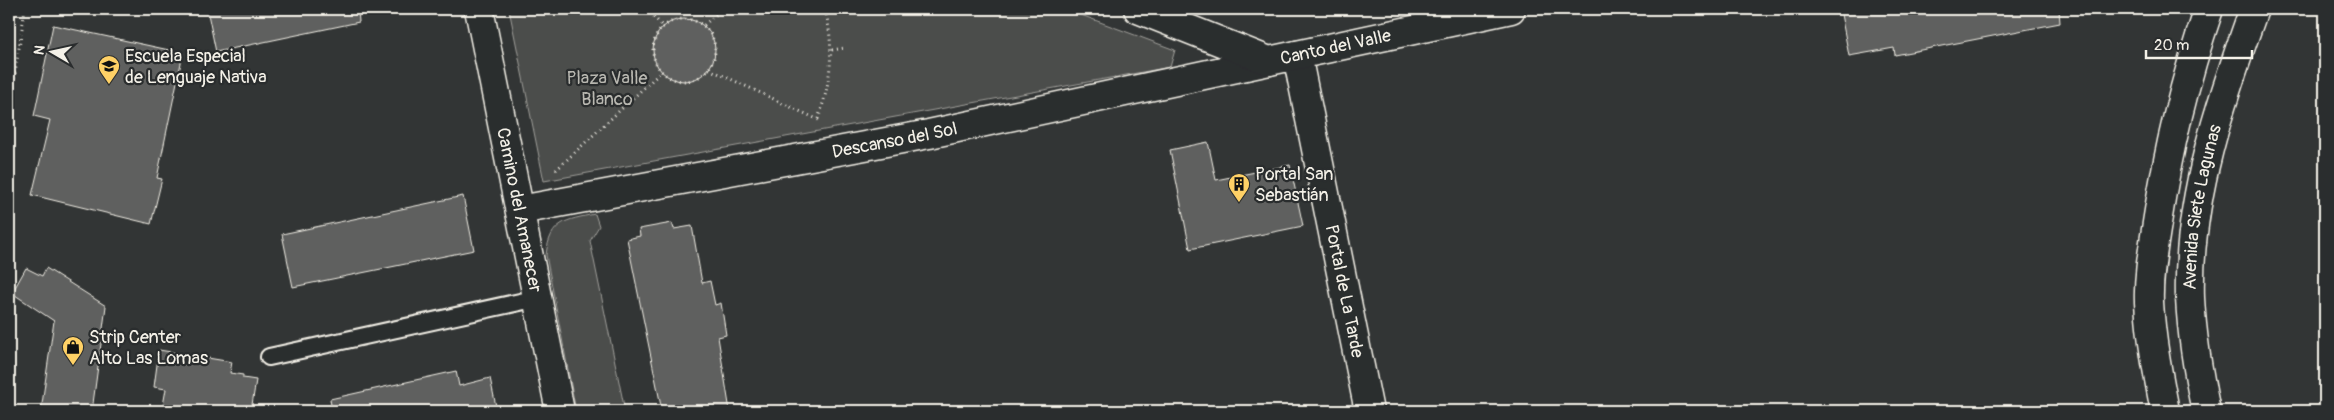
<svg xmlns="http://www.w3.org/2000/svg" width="2334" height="420" viewBox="0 0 2334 420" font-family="Pangolin,sans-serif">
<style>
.green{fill:#4b4d4c;stroke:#a09f9a}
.building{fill:#5f605f;stroke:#f4f1e8}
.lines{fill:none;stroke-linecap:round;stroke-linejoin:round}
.lane-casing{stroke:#f4f1e8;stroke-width:20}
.street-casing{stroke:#f4f1e8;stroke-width:31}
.secondary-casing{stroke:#f4f1e8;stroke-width:31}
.path{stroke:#f4f1e8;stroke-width:3;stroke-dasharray:1 4;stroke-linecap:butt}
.lane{stroke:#2a2d2e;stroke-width:16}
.street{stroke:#2a2d2e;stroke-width:28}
.secondary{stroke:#2a2d2e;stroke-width:28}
.labels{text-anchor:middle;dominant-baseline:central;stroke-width:4.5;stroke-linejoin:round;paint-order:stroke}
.street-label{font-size:18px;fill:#f4f1e8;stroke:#2a2d2e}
.poi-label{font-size:18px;fill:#f4f1e8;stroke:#2a2d2e;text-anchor:start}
.park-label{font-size:18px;fill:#b9b8b1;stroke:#2a2d2e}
</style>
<rect width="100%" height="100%" fill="#323535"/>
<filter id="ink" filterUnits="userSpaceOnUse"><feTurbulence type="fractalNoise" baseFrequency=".02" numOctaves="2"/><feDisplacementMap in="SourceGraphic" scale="10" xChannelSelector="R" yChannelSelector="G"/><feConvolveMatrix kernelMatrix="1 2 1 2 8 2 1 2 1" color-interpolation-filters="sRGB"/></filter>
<g filter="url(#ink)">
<path class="green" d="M 509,9 L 1065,9 L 1175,50 L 1170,67 L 544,181 Z
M 595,214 L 599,226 L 590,241 L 625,411 L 576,411 L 546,255 C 550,221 566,220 595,214 Z"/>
<path class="building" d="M 207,9 L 358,9 L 359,22 L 216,52 Z
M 1840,9 L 2059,9 L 2060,23 L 1895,55 L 1894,48 L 1849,56 Z
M653 50a31 31 0 1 1 62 0a31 31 0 1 1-62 0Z
M 53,25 L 183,53 L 157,178 L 162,179 L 151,224 L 32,195 L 50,120 L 34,116 Z
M 1208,142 L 1216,180 L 1290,165 L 1303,226 L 1190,249 L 1170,150 Z
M 463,196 L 474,250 L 293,287 L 282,234 Z
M 672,223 L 674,229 L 692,226 L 702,283 L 710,281 L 715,305 L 721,303 L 726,335 L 718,337 L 730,411 L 662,411 L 627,239 L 640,236 L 639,229 Z
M 26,268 L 42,276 L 46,268 L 106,306 L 92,411 L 41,411 L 54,321 L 12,293 Z
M 159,350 L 232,362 L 230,373 L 243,375 L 243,378 L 256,380 L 251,411 L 162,411 L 166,389 L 154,387 Z
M 456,371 L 459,386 L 490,378 L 497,411 L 332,411 L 330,399 Z"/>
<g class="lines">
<g class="lane-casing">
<path id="lane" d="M 269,357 L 538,298"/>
</g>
<g class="street-casing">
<g id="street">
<path id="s1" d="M 479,9 L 560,411"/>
<path id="s2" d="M 1297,55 L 1369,411"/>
<path id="s3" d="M 520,210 L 929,134 L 1269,61"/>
</g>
</g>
<g class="secondary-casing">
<g id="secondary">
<path id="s4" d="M 1138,9 L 1269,61 L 1511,9"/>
<path d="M 2165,411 C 2158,375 2151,339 2149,302 C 2148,276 2153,249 2157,223 C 2168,149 2185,79 2209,9"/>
<path id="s5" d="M 2206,411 C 2198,373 2192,337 2190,298 C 2187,199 2221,101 2254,9"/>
</g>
</g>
<path class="path" d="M 647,9 L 663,27
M653 50a31 31 0 1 1 62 0a31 31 0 1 1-62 0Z
M 704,25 L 722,9
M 832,50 L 845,48
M 709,69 L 821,121
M 9,113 L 25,9
M 818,119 C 831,82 835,48 825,9
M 556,170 L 662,71"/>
<use href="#lane" class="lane"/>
<use href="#street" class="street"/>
<use href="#secondary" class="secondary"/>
</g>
</g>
<defs>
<g id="school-pin" transform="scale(1.125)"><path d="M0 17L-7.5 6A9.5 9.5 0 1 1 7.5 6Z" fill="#ffd166" stroke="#2a2d2e"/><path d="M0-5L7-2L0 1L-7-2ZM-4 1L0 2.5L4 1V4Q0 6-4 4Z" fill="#111"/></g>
<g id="building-pin" transform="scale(1.125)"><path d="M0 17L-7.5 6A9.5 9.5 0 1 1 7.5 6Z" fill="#ffd166" stroke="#2a2d2e"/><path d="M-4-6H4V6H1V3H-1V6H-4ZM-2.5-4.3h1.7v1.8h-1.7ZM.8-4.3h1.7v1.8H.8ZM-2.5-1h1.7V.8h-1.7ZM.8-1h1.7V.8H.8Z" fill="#111"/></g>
<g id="shop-pin" transform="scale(1.125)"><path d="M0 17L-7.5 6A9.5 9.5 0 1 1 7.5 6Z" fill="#ffd166" stroke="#2a2d2e"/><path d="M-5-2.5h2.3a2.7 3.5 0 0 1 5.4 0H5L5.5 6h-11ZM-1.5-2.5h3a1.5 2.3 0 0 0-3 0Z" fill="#111"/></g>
</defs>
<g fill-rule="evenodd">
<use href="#school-pin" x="109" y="66"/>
<use href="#building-pin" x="1239" y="184"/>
<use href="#shop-pin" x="73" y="347"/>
</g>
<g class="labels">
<g class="street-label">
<text stroke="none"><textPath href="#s4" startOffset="209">Canto del Valle</textPath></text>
<text stroke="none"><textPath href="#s3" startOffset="381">Descanso del Sol</textPath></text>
<text stroke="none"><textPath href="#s5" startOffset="206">Avenida Siete Lagunas</textPath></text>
<text stroke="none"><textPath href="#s1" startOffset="205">Camino del Amanecer</textPath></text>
<text stroke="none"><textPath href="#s2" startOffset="241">Portal de La Tarde</textPath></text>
</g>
<g class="poi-label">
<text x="125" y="56">Escuela Especial<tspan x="125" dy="21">de Lenguaje Nativa</tspan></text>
<text x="1255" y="174">Portal San<tspan x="1255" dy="21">Sebastián</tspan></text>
<text x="89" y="337">Strip Center<tspan x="89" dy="21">Alto Las Lomas</tspan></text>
</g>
<g class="park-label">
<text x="607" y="78">Plaza Valle<tspan x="607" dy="21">Blanco</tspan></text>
</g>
</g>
<rect width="2334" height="420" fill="none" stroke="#2a2d2e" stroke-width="30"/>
<rect x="15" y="15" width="2304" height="390" fill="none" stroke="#f4f1e8" stroke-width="2" filter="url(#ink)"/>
<g transform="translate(52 52) rotate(279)" stroke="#2a2d2e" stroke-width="4" paint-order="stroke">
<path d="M0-4L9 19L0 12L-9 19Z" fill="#f4f1e8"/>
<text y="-8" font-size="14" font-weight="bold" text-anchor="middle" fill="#f4f1e8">N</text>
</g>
<path d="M2146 50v8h106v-8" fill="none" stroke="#f4f1e8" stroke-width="2.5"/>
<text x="2154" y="50" font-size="15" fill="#f4f1e8" stroke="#2a2d2e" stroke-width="4" paint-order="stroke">20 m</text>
</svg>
